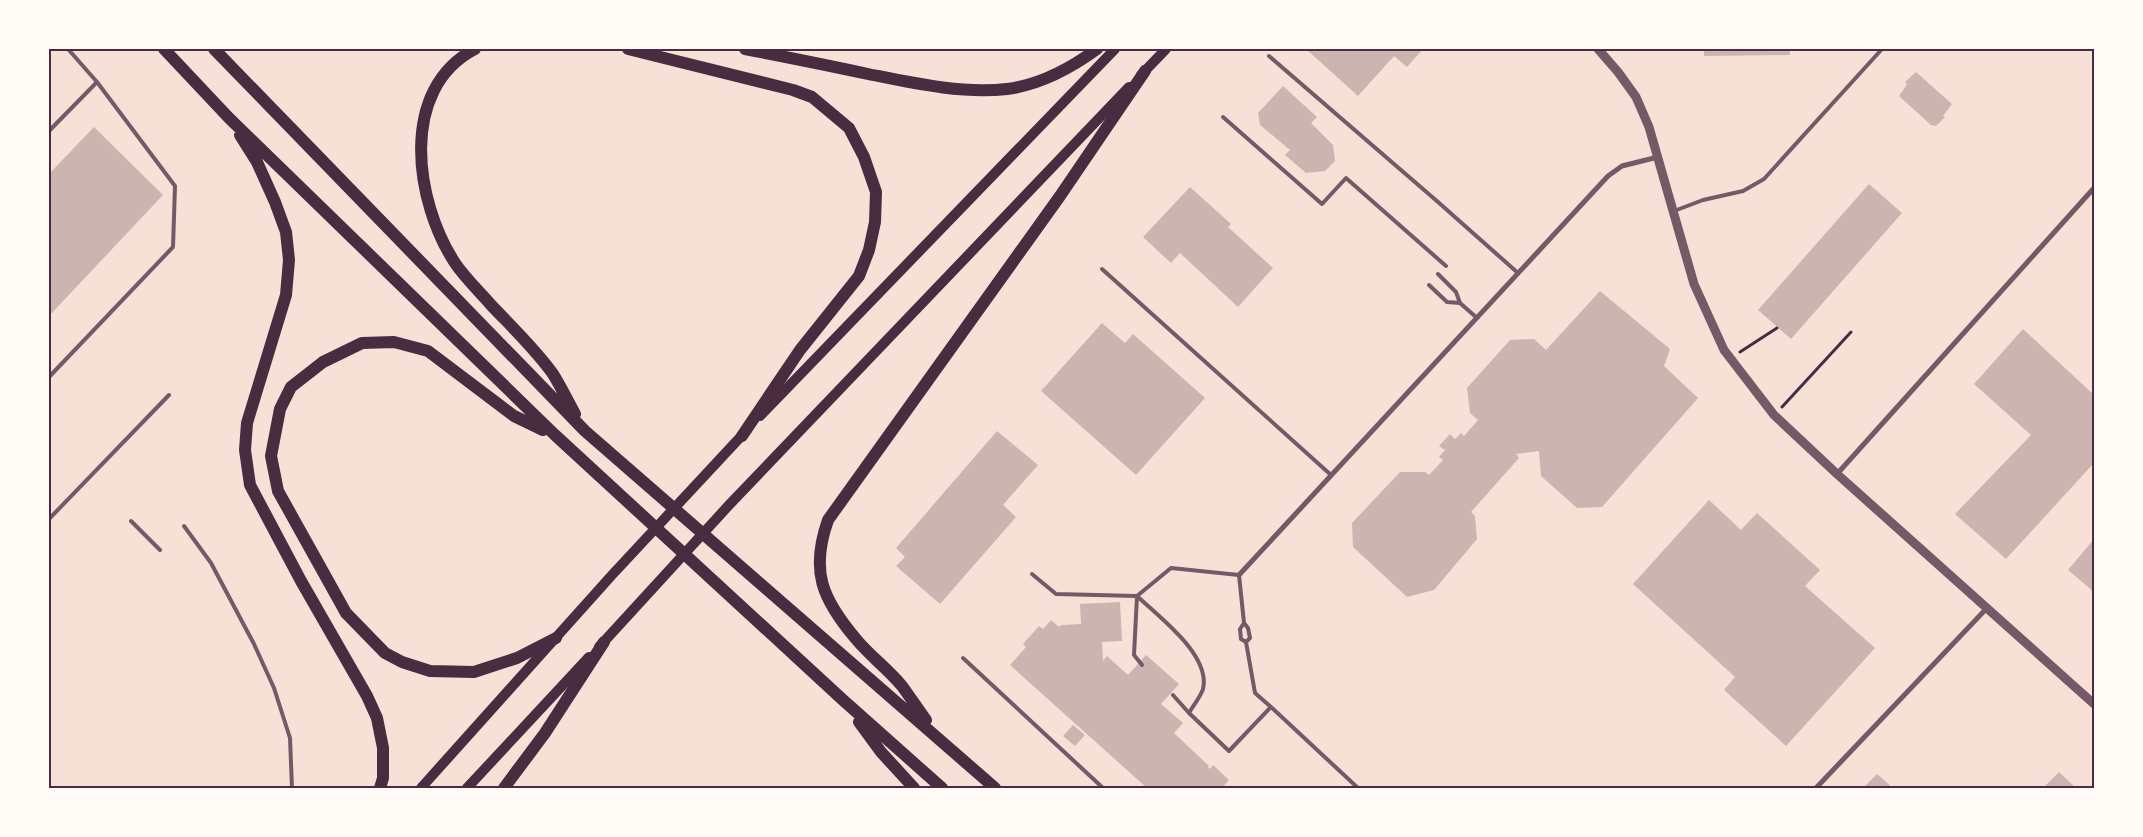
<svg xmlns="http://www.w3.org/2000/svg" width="2143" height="837" viewBox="0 0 2143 837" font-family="'Space Grotesk',sans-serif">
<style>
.building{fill:#ccb4b1}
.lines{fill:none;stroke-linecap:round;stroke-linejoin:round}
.path{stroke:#4a2c40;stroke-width:3}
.service{stroke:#755966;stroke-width:4}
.minor{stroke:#755966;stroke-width:5}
.tertiary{stroke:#755966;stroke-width:9}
.secondary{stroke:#4a2c40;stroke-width:10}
.primary{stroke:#4a2c40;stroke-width:12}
.neatline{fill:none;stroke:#4a2c40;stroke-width:2}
</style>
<rect width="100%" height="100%" fill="#f7e1d7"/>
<path class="building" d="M 1306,49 L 1423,49 L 1407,67 L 1394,56 L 1358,96 Z
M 1704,49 L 1790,49 L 1790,55 L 1704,56 Z
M 1916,72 L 1952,104 L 1943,116 L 1945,117 L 1936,126 L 1931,125 L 1899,96 L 1907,84 L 1905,82 Z
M 1283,86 L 1317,117 L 1311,123 L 1333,145 L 1335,161 L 1325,171 L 1306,173 L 1285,155 L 1290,150 L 1260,125 L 1258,113 Z
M 94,127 L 163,195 L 49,316 L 49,174 Z
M 1869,184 L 1902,213 L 1791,339 L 1758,310 Z
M 1190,187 L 1231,224 L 1228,227 L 1273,268 L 1238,307 L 1180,253 L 1171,263 L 1143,237 Z
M 1600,291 L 1670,349 L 1664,366 L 1698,398 L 1602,507 L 1577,508 L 1541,476 L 1539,451 L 1516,454 L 1519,458 L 1471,512 L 1475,516 L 1477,539 L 1434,590 L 1407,597 L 1353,547 L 1352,523 L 1400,472 L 1425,472 L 1429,475 L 1443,460 L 1439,457 L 1445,450 L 1439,446 L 1450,434 L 1455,439 L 1461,433 L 1464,436 L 1478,420 L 1470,413 L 1467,388 L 1510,340 L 1534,339 L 1546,350 Z
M 1102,323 L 1125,343 L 1133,334 L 1205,398 L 1136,475 L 1041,391 Z
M 2023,329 L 2094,395 L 2094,463 L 2006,559 L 1955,514 L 2031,435 L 1974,384 Z
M 997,431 L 1038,465 L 1003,505 L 1016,517 L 940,604 L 896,566 L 905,557 L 896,548 Z
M 1709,500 L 1741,530 L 1757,513 L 1820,570 L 1805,586 L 1875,648 L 1786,746 L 1724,690 L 1735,677 L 1633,584 Z
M 2094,539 L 2094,592 L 2068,570 Z
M 1120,602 L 1122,641 L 1102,642 L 1103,661 L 1107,656 L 1128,675 L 1146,655 L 1179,684 L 1161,704 L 1183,723 L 1174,733 L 1209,766 L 1208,767 L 1210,769 L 1213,765 L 1229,780 L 1222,788 L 1147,788 L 1010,665 L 1026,647 L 1023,644 L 1039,626 L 1043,629 L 1051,620 L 1059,627 L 1061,625 L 1081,624 L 1080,604 Z
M 1073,725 L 1085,735 L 1075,746 L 1063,736 Z
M 2059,772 L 2076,788 L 2043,788 Z
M 1877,774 L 1893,788 L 1863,788 Z"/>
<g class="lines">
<path class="path" d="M 1740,352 L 1777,328
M 1782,407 L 1851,332"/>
<path class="service" d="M 1269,56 L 1438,202 L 1518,273
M 1223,117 L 1322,204 L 1346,178 L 1446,266
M 49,131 L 97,82 L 68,49
M 1674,211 L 1703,200 L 1743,191 L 1764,179 L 1882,49
M 1102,269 L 1331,475
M 1438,274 L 1456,292 L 1460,303 L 1477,318
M 1429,285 L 1447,302 L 1460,303
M 49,377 L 173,247 L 175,186 L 97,82
M 49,519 L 169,395
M 131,521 L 160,550
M 184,526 L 211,563 L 254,644 L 274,688 L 290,738 L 292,788
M 1032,574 L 1056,594 L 1137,596 L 1171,568 L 1239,575 L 1244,623 L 1240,629 L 1241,639 L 1246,642
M 1137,596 C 1159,617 1211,655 1203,689 C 1201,696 1193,706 1189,713 L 1229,751 L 1271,707 L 1255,693 L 1246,642 L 1250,638 L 1248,628 L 1244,623
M 1137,596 L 1134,655 L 1142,665
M 963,658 L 1103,788
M 1173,695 L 1189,713
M 1271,707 L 1358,788"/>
<path class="minor" d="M 1837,474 L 2094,188
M 1239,575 L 1608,176 L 1622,166 L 1658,157
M 1816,788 L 1987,608"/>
<path class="tertiary" d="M 1598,49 L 1618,72 L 1636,97 L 1649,127 L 1694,284 L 1724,350 L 1774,415 L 1837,474 L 2094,704"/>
<path class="secondary" d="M 1141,75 L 1166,49
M 760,416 L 1115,49
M 599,647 L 729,505 L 1129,87
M 421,788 L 612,575 L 747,430
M 467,788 L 589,657"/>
<path class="primary" d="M 164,49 L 229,118 L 555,435 L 843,700 L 942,788
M 214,49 L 585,431 L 995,788
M 475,49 C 398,89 415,202 455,263 C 465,278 480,292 492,306 C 512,327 536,350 553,374 C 561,387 568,401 575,414
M 628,49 L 793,90 L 812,97 L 849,128 L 864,157 L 876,192 L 875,222 L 869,250 L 859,276 L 800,350 L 742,436
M 745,49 C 786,57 827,65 868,74 C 913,83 961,94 1007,89 C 1039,85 1071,68 1097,49
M 240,135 L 257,162 L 275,202 L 286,232 L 289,260 L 286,295 L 247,423 L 245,450 L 250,485 L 301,581 L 367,696 L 377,718 L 383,748 L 383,778 L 380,788
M 543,430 L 514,416 L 428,351 L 394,342 L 362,343 L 323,362 L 291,387 L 280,409 L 271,456 L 278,491 L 346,613 L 385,653 L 402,662 L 430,671 L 474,672 L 517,658 L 556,638
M 926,720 C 918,709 910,697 902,686 C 888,669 870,656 856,639 C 822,599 810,571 828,520 L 1060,196 L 1145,71
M 859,722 L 881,752 L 914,788
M 504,788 L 545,733 L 604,642"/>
</g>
<rect width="2143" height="837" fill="none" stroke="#fffaf5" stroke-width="100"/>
<rect x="50" y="50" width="2043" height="737" class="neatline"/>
</svg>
